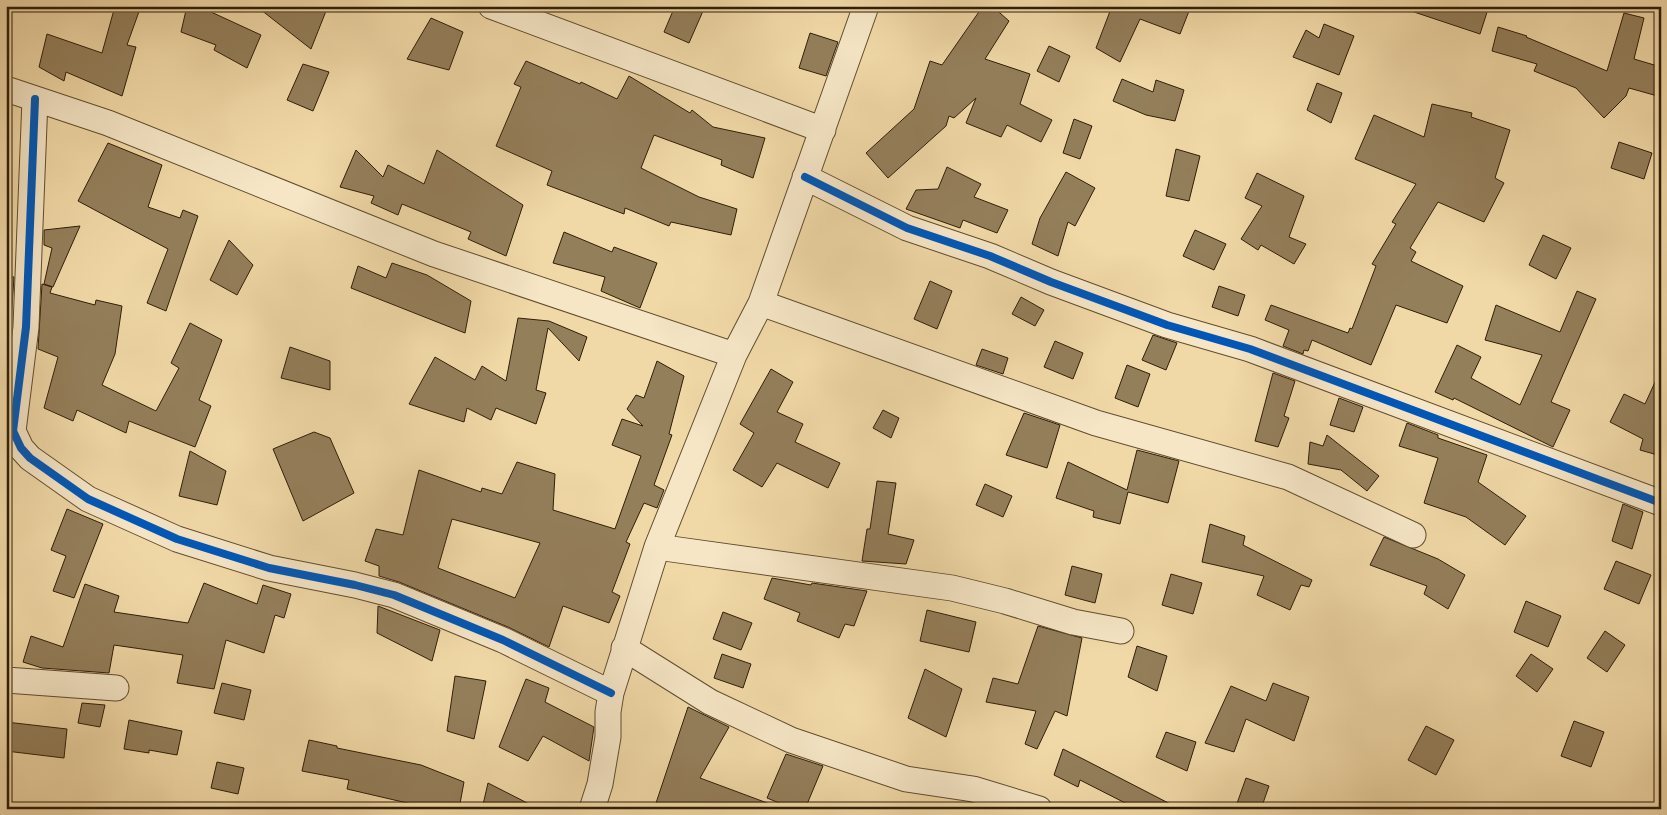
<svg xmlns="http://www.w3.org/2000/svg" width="1667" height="815" viewBox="0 0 1667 815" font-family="'EB Garamond',serif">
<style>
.building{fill:#947f5b;stroke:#2f1e08;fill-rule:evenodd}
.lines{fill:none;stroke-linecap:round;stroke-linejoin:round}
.street-casing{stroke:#604d30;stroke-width:27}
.street{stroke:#f6e6c6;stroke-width:25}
.cycleway-casing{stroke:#f6e6c6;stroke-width:11}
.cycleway{stroke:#0057b8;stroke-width:8}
</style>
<rect width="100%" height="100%" fill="#f1d9a7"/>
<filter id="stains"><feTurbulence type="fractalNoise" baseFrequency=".004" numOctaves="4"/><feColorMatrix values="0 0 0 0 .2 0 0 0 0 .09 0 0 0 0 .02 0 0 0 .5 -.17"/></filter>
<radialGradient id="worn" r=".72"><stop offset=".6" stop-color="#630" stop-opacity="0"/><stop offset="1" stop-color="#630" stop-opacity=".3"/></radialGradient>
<path class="building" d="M 115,6 L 141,6 L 127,45 L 136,47 L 122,96 L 66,72 L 64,81 L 39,67 L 47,34 L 102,53 Z
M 187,6 L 198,6 L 261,35 L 247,68 L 214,50 L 216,45 L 181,32 Z
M 256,6 L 328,6 L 311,49 Z
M 675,6 L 693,6 L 703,11 L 689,43 L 664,32 Z
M 983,6 L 992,6 L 1009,21 L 985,59 L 1030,74 L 1020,104 L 1052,120 L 1041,142 L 1007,125 L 1001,137 L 966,123 L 976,98 L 954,118 L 949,116 L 946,126 L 888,178 L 866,153 L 914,109 L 930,61 L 942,65 Z
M 1112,6 L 1191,6 L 1180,34 L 1140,19 L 1120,62 L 1096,48 Z
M 1408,6 L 1489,6 L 1480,34 L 1408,10 Z
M 1624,13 L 1644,18 L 1634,59 L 1661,67 L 1661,97 L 1629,88 L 1626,96 L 1604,118 L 1576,88 L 1534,71 L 1537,64 L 1492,51 L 1498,27 L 1527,36 L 1526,37 L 1607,71 Z
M 431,18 L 463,32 L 449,70 L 407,59 Z
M 1324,24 L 1354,36 L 1339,75 L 1293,57 L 1306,30 L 1319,38 Z
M 810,33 L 838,42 L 826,76 L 799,68 Z
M 1049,46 L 1070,56 L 1059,82 L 1037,71 Z
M 526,61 L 580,84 L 581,82 L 617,99 L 629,76 L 690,113 L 692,110 L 713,127 L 765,138 L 753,178 L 721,165 L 722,160 L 654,135 L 641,168 L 699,197 L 737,209 L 731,235 L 671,222 L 669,226 L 625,208 L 624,214 L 547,185 L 552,171 L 496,146 L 521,87 L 514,84 Z
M 303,64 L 329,72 L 313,111 L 287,100 Z
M 1122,79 L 1153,92 L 1156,80 L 1184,90 L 1175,121 L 1146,115 L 1113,101 Z
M 1317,83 L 1342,93 L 1331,123 L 1307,110 Z
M 1432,104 L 1472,113 L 1471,117 L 1510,130 L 1495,178 L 1504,183 L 1484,222 L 1438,202 L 1410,248 L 1416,252 L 1411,261 L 1463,286 L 1447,323 L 1396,305 L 1371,365 L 1312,340 L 1308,351 L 1304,350 L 1303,354 L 1283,346 L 1289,330 L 1265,320 L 1271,305 L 1348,333 L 1350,328 L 1352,329 L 1376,266 L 1372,264 L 1396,224 L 1392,222 L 1416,184 L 1355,159 L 1374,115 L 1424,137 Z
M 1074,119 L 1092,126 L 1080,159 L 1063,153 Z
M 1619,142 L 1652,153 L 1644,179 L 1611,168 Z
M 108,143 L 162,165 L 148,207 L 180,218 L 183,210 L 198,216 L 166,311 L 147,303 L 168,249 L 78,201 Z
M 1176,149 L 1200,156 L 1189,201 L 1166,196 Z
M 356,150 L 383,177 L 388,165 L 424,184 L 437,150 L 523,205 L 506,256 L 468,239 L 471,232 L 402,204 L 398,215 L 371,203 L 374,196 L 340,187 Z
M 947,167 L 981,184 L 974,197 L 1008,210 L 997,233 L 963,220 L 960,228 L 906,209 L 916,190 L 938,189 Z
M 1066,172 L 1095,188 L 1075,226 L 1068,222 L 1058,256 L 1032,244 L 1040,218 Z
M 1257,173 L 1304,196 L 1289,237 L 1306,244 L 1294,264 L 1261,245 L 1258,250 L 1241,239 L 1262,206 L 1245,198 Z
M 80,226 L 53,287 L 44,284 L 52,248 L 44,245 L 44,230 Z
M 1195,230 L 1226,244 L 1214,270 L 1183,256 Z
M 564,232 L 612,252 L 614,247 L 657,263 L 640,308 L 601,291 L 605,277 L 553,263 Z
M 1543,235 L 1571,248 L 1556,279 L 1529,265 Z
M 229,240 L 253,265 L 237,295 L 210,280 Z
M 392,263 L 427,275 L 471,301 L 465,333 L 351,288 L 358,266 L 386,278 Z
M 6,276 L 14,277 L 10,337 L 6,335 Z
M 930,281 L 952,291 L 937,329 L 914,319 Z
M 42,284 L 52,287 L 50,293 L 95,305 L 96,300 L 122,306 L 115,354 L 102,385 L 156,411 L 179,368 L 171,363 L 190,323 L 222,340 L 199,400 L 211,406 L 195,447 L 129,421 L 126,433 L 77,410 L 73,421 L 44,408 L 58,357 L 38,349 Z
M 1219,286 L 1245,295 L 1238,316 L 1212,307 Z
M 1577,291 L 1596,299 L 1551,402 L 1570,410 L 1553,447 L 1454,398 L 1453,400 L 1435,392 L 1457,345 L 1481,357 L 1471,378 L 1520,405 L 1542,355 L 1485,340 L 1496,305 L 1560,332 Z
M 1021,297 L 1044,310 L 1035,326 L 1012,314 Z
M 518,318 L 549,321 L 587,337 L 579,361 L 548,328 L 536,390 L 546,393 L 536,424 L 496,408 L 491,420 L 467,408 L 464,422 L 409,404 L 435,357 L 475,380 L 482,366 L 506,381 Z
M 1153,335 L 1177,343 L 1166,370 L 1142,360 Z
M 1055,341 L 1083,353 L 1073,379 L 1044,367 Z
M 290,347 L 330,361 L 330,390 L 281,378 Z
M 982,349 L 1008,358 L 1003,374 L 976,365 Z
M 657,361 L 684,376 L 669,434 L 672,435 L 654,485 L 664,490 L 657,508 L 644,503 L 626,542 L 630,544 L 612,592 L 620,596 L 609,623 L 563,606 L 549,647 L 508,627 L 399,582 L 379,576 L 379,566 L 365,561 L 376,529 L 403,535 L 419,470 L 481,492 L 482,488 L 502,494 L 517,462 L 555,474 L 553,510 L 615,529 L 641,456 L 612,445 L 622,419 L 643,426 L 627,409 L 636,395 L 644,398 ZM 452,519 L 540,543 L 515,598 L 438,568 Z
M 1127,365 L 1150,374 L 1138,407 L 1115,398 Z
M 771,369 L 793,382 L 777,412 L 803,424 L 795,442 L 840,463 L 828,488 L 777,463 L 762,487 L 733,470 L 754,433 L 740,424 Z
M 1661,369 L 1661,456 L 1640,450 L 1643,439 L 1610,422 L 1624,394 L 1645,404 Z
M 1273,373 L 1295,381 L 1284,416 L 1289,418 L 1278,447 L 1255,441 Z
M 1339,398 L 1363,407 L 1354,432 L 1330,425 Z
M 883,410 L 899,418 L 891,438 L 873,428 Z
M 1024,413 L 1060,425 L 1047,468 L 1006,455 Z
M 1407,423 L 1438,435 L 1438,438 L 1487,455 L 1478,482 L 1526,516 L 1505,545 L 1466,517 L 1424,503 L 1438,458 L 1399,446 Z
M 314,432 L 330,438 L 354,493 L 303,521 L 273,449 Z
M 1327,435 L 1379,476 L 1367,491 L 1341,470 L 1308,464 L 1310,442 L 1323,446 Z
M 1137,450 L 1179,461 L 1168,503 L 1128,492 L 1120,524 L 1093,517 L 1094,511 L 1056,498 L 1068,462 L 1127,490 Z
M 190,451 L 226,471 L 217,505 L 179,496 Z
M 877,481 L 896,483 L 888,534 L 914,540 L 906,564 L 862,561 L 867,529 L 870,529 Z
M 985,484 L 1012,496 L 1003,517 L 976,505 Z
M 1623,504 L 1643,512 L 1632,549 L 1612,541 Z
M 67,509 L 103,524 L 74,598 L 53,591 L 66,556 L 51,550 Z
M 1210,524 L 1245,536 L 1243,545 L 1312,580 L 1309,587 L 1301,585 L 1290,610 L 1257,595 L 1264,576 L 1202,562 Z
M 1384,537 L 1438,559 L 1465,575 L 1448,609 L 1424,594 L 1427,586 L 1370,565 Z
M 1616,561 L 1651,575 L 1639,604 L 1604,589 Z
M 1072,566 L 1102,574 L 1095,603 L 1065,595 Z
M 1171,574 L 1202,583 L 1193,614 L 1162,605 Z
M 772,578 L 811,585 L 812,583 L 867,591 L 854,626 L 845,624 L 839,638 L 797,621 L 800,613 L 764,599 Z
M 204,583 L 257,604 L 263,585 L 291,594 L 284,618 L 275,615 L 264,653 L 226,640 L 214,689 L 177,683 L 183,655 L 114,645 L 109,673 L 42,668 L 23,662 L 31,636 L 63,647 L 85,584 L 119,596 L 114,612 L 188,623 Z
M 1526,601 L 1561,616 L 1548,647 L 1514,632 Z
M 378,606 L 440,630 L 432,661 L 377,633 Z
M 927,610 L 976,622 L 969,652 L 920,641 Z
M 723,612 L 752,623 L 741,650 L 713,639 Z
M 1038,626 L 1082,638 L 1067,716 L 1055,711 L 1037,749 L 1025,744 L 1036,711 L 986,702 L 993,678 L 1018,684 Z
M 1605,631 L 1625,645 L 1607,672 L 1587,658 Z
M 1137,646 L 1167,656 L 1157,691 L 1128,677 Z
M 722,654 L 751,664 L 743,688 L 714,678 Z
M 1531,654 L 1553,669 L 1537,692 L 1516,676 Z
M 925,669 L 962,689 L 946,737 L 908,718 Z
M 455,676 L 486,681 L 474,739 L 447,731 Z
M 526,679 L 549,688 L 545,702 L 594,727 L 589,761 L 543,736 L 528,761 L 499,747 Z
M 222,683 L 251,690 L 244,720 L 214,713 Z
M 1273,683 L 1309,697 L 1294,741 L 1246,719 L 1234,752 L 1205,743 L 1231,686 L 1266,701 Z
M 82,703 L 105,705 L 100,727 L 78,723 Z
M 688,707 L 729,727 L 700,778 L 778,807 L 778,809 L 654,809 Z
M 129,720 L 182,731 L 177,755 L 149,750 L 149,753 L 124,749 Z
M 1574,721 L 1604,732 L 1591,767 L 1561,756 Z
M 6,722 L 67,729 L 64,758 L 6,751 Z
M 1426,726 L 1454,740 L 1436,775 L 1408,760 Z
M 1166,732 L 1196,742 L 1187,771 L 1156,757 Z
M 309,740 L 337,746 L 337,748 L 421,765 L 464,782 L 459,809 L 433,809 L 347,789 L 349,780 L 302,771 Z
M 1063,749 L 1085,760 L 1180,809 L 1137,809 L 1080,780 L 1078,787 L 1054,775 Z
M 786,754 L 823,766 L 805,809 L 794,809 L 767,798 Z
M 217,762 L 244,768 L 238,794 L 211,788 Z
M 1246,778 L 1269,786 L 1261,809 L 1235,809 Z
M 488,783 L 539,809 L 482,809 Z"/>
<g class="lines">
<g class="street-casing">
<path id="street" d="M 491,6 L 823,130
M 6,89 L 108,123 L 434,254 L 734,355
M 35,99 L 26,327 L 13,431 L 21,448 L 30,458 L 88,499 L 177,539 L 269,568 L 355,585 L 394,595 L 503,640 L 611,693
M 805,177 L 907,228 L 990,256 L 1051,282 L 1167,325 L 1250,349 L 1661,503
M 761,303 L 1096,423 L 1288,477 L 1413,535
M 657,547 L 952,588 L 1005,601 L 1073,622 L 1121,631
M 624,648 L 710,702 L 791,740 L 906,779 L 973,789 L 1039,809
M 6,680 L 116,688
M 592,809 L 600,784 L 608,737 L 608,712 L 611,693 L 657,547 L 734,355 L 761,303 L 866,6"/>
</g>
<use href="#street" class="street"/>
<g class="cycleway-casing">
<path id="cycleway" d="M 35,99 L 26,327 L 13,431 L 21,448 L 30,458 L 88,499 L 177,539 L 269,568 L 355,585 L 394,595 L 503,640 L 611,693
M 805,177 L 907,228 L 990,256 L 1051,282 L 1167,325 L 1250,349 L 1661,503"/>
</g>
<use href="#cycleway" class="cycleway"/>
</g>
<rect width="1667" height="815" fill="none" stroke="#f1d9a7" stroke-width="25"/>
<rect x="8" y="8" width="1652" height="800" fill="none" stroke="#2f1e08" stroke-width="2.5"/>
<rect x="12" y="12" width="1642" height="790" fill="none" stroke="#2f1e08"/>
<rect width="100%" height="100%" filter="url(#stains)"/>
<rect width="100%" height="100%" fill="url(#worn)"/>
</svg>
